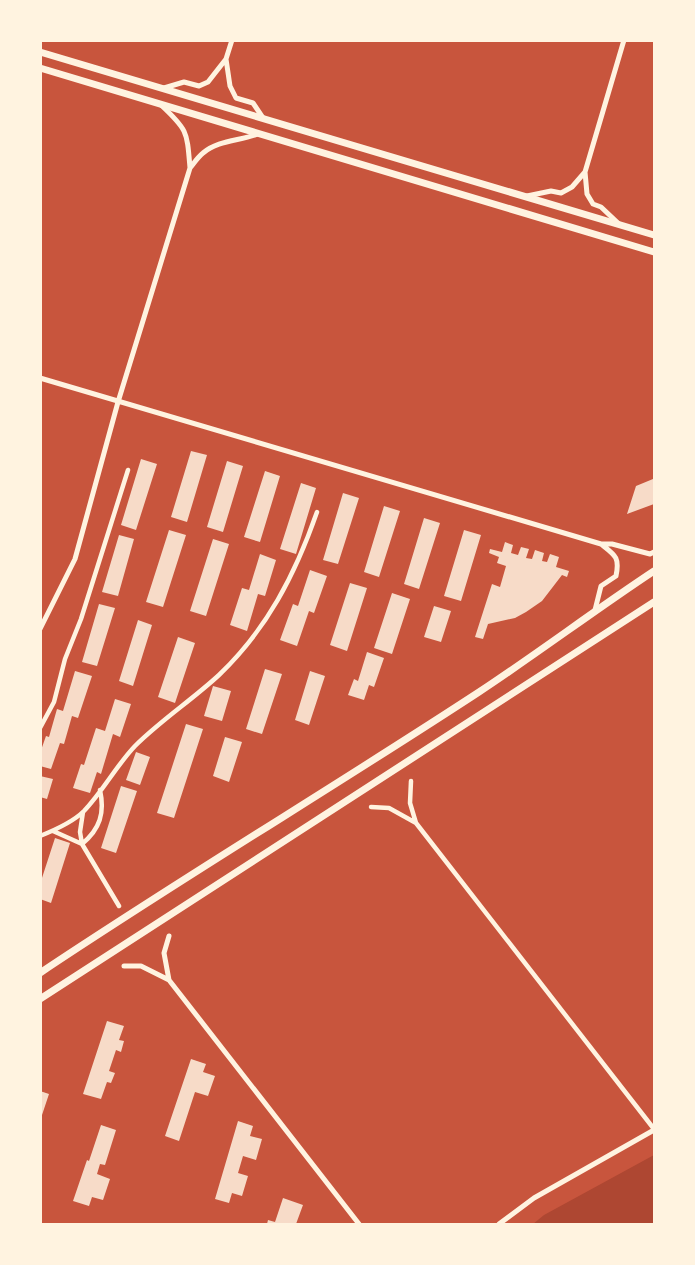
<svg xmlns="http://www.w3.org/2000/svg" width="695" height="1265" viewBox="0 0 695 1265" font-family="'IBM Plex Sans',sans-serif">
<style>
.green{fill:#ae4732}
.building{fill:#f7dbc8}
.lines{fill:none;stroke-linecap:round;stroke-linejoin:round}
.minor{stroke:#fff3e0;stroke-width:4.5}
.tertiary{stroke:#fff3e0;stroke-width:5}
.primary{stroke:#fff3e0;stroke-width:7}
</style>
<rect width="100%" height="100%" fill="#c8553d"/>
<path class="green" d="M 654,1155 L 654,1224 L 533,1224 L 544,1215 Z"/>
<path class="building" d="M 191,451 L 207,455 L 187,522 L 171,517 Z
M 141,459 L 157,464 L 136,530 L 121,525 Z
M 227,461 L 243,466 L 223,532 L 207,527 Z
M 265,471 L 280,476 L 260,542 L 244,537 Z
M 653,479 L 654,504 L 627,514 L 636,486 Z
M 301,483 L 316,488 L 296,554 L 280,549 Z
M 343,493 L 359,498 L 338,564 L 323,560 Z
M 384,506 L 400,511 L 379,577 L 364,572 Z
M 424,518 L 440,523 L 419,589 L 404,584 Z
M 169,530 L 186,535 L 163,607 L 146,602 Z
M 464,530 L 481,535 L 461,601 L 444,596 Z
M 119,535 L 134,539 L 118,596 L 102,592 Z
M 213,539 L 229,544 L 206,616 L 190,611 Z
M 505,542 L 513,545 L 511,553 L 518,555 L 521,547 L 529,549 L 526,558 L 532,559 L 535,550 L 544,553 L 542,561 L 547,562 L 550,554 L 559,557 L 556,567 L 569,571 L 567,577 L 562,575 L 542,601 L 526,612 L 515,618 L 488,624 L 483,639 L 475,637 L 492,584 L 500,587 L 506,566 L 497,563 L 499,557 L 489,553 L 490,549 L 502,552 Z
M 260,554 L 276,560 L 265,596 L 258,594 L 247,631 L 230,625 L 242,588 L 249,590 Z
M 310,570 L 327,576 L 314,613 L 309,611 L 297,646 L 280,640 L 293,604 L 298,606 Z
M 350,583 L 367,588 L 347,651 L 330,645 Z
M 392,593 L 410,599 L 392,654 L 374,648 Z
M 99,604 L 115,608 L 97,666 L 82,662 Z
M 434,606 L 451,611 L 441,642 L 424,637 Z
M 138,620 L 152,625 L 133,686 L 119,681 Z
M 178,637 L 195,643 L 175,703 L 158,697 Z
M 367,652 L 384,658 L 374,687 L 369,685 L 364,700 L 348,695 L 354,679 L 358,681 Z
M 265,669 L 282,674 L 262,734 L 246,729 Z
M 75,671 L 92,676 L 78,718 L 72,716 L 64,744 L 60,743 L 51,769 L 40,766 L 40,753 L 46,736 L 49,737 L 57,709 L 63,711 Z
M 310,671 L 325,676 L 309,725 L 295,720 Z
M 213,686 L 231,691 L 222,721 L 204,716 Z
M 115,699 L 131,704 L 120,737 L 113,734 L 101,774 L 97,772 L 90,793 L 73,788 L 81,764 L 84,765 L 96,728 L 105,731 Z
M 186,724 L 203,729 L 174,818 L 157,813 Z
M 225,737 L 242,742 L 229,782 L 213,776 Z
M 136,752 L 150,757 L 140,785 L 126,780 Z
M 40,776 L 53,779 L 47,799 L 40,797 Z
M 121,786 L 137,791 L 116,853 L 101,848 Z
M 55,838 L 70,843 L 51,903 L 40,899 L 40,884 Z
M 107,1021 L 124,1026 L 119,1040 L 124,1041 L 121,1052 L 116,1050 L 109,1071 L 115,1073 L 111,1083 L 107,1082 L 101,1099 L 83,1094 Z
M 191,1059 L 206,1064 L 203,1072 L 215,1076 L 208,1096 L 195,1092 L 179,1141 L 165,1136 Z
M 40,1091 L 49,1094 L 42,1115 L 40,1114 Z
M 238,1121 L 253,1126 L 250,1136 L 262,1139 L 256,1160 L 243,1156 L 238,1173 L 248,1176 L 242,1196 L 232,1193 L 229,1203 L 215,1199 Z
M 101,1125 L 116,1130 L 105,1165 L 100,1164 L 97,1174 L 110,1179 L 103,1200 L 92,1197 L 89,1206 L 73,1201 L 87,1160 L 89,1161 Z
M 283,1198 L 303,1205 L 296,1224 L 267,1224 L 268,1220 L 275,1222 Z"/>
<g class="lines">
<path class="minor" d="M 40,728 L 54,702 L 65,659 L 81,619 L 128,470
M 371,807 L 389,808 L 416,823 L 410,803 L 411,781
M 83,812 L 80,832 L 82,844 L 119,906
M 416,823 L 654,1129
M 53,831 L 82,844 C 100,829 105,813 100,790
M 40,836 C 55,830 73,822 84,811 C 103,791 116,766 135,746 C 161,720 192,700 219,675 C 267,629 295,575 317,512"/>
<path class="tertiary" d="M 226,59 L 232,40
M 164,88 L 184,82 L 199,86 L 208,82 L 226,59 L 230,86 L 236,98 L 253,103 L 263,118
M 161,105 C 188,130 187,132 190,168 C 194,163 198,157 203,153 C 218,140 240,141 258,134
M 585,172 L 624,40
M 527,196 L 551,191 L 561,193 L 572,187 L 585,172 L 587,194 L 593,204 L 601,207 L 619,224
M 40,378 L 601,544
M 595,610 L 601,586 L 616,576 C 620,557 615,555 601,544 L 612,544 L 650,554 L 654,552
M 40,629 L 75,559 L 118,402 L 190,168
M 124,966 L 141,966 L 169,980 L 164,953 L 169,936
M 169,980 L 359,1224
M 499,1224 L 534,1198 L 654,1130"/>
<path class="primary" d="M 40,52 L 654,235
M 40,68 L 654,252
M 40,973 C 185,876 334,787 479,692 C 538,653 595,610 654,571
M 40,999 L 654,602"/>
</g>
<rect width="695" height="1265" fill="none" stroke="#fff3e0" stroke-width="84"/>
</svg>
